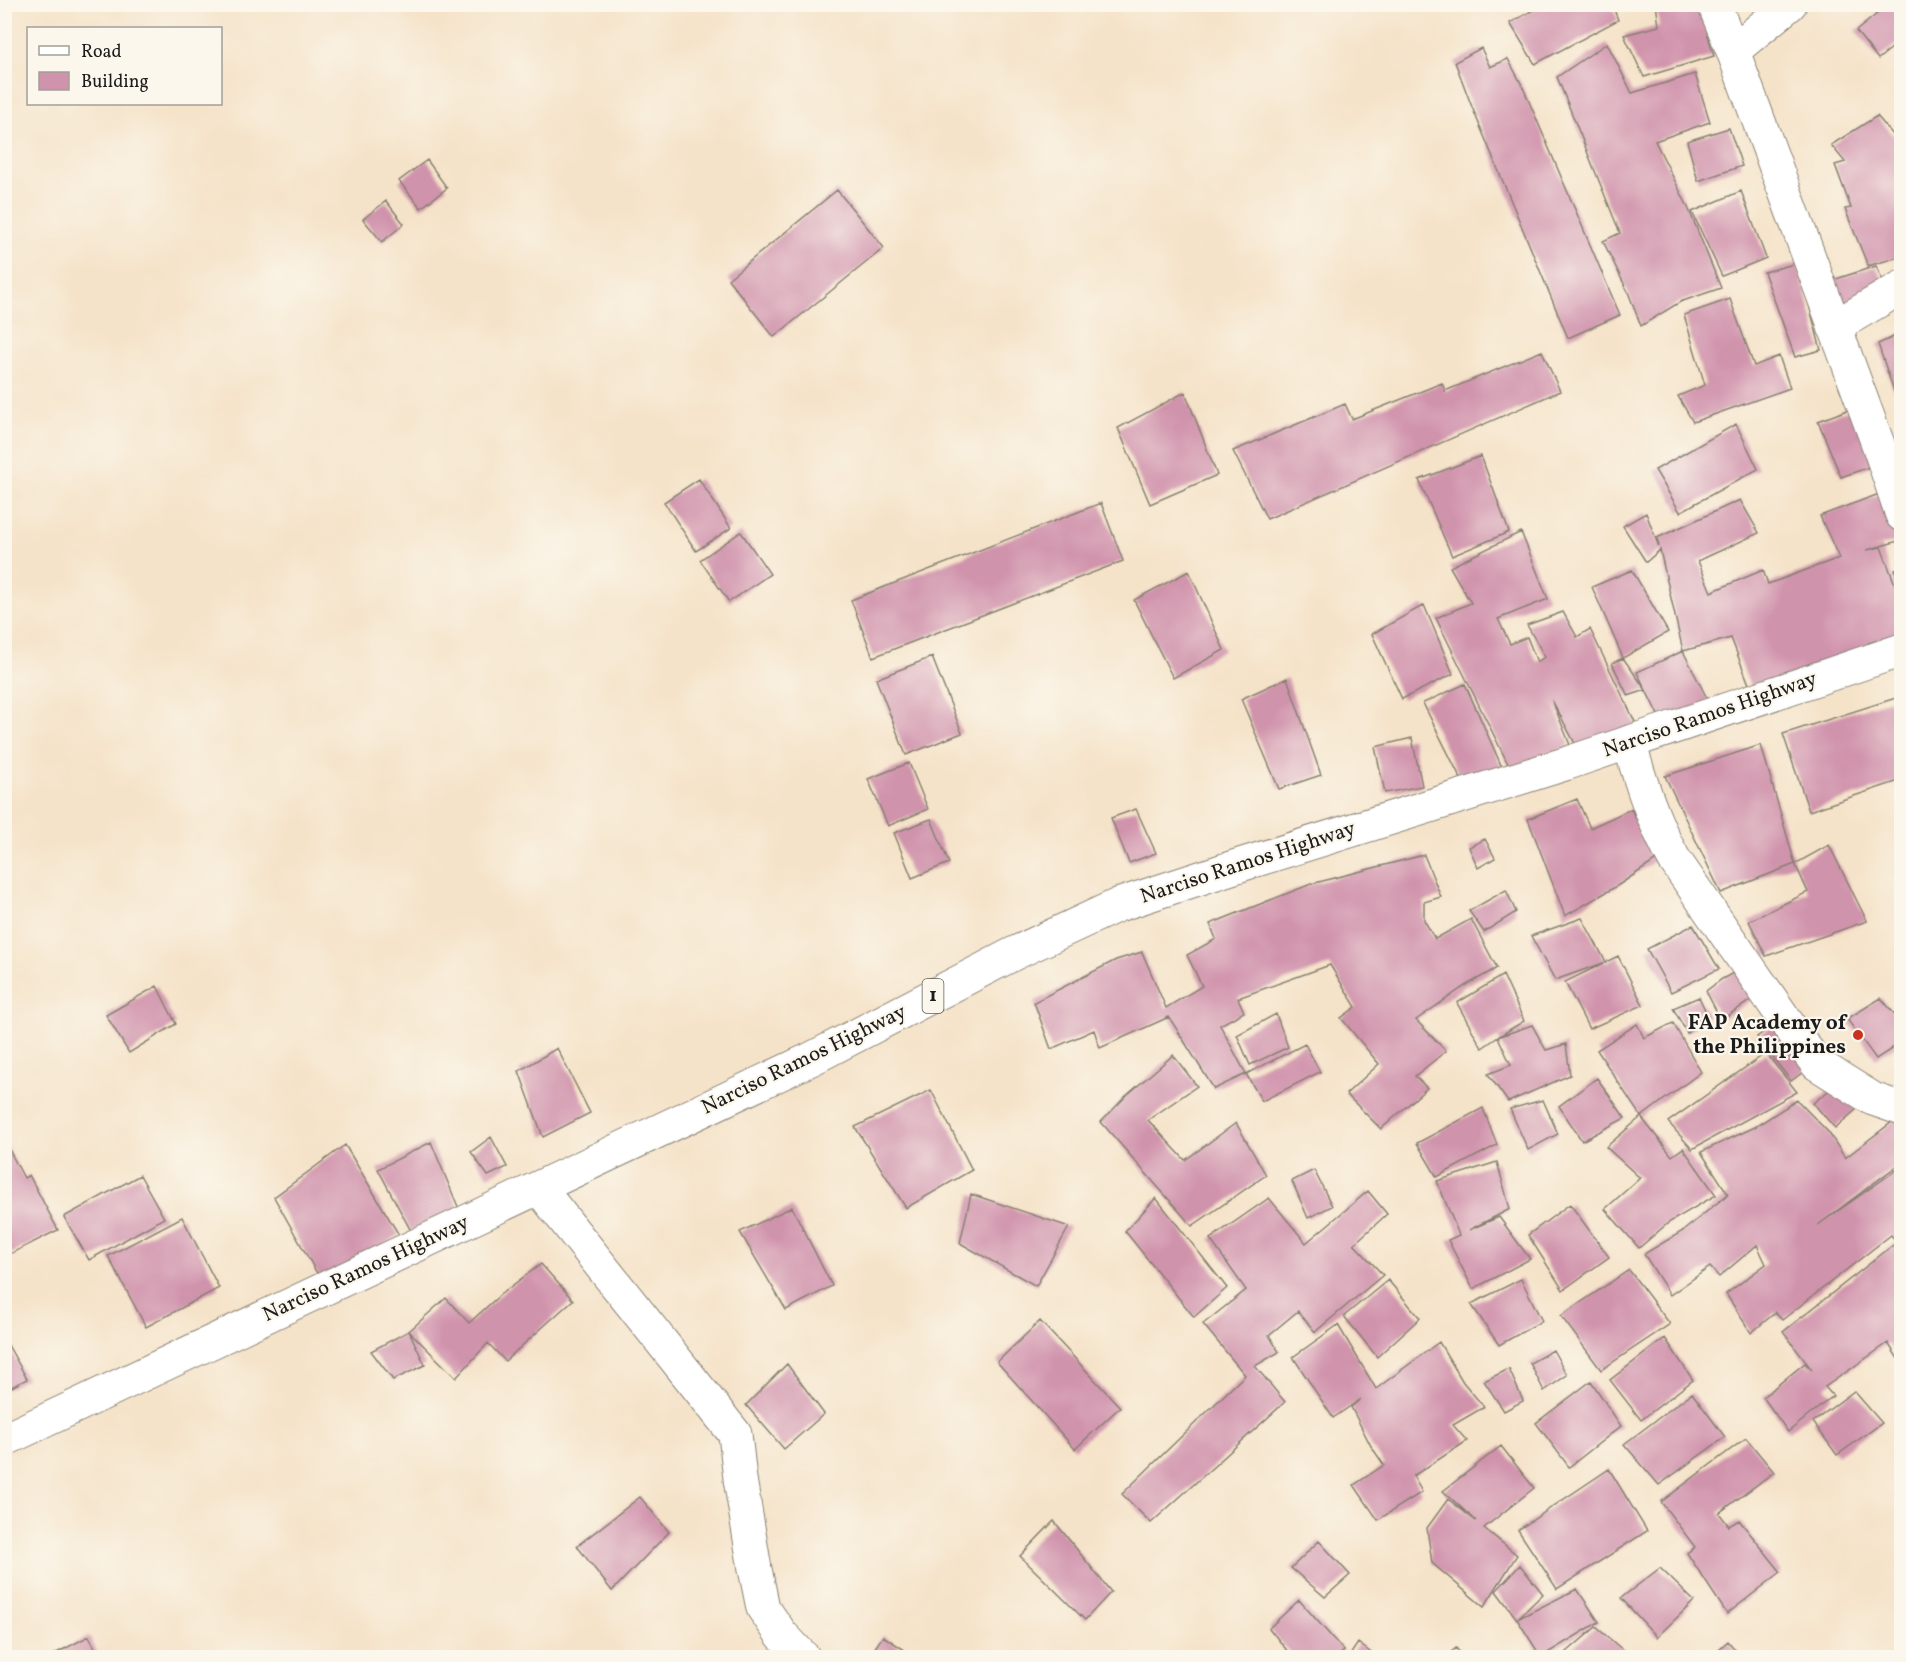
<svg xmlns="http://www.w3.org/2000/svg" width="1906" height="1662" viewBox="0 0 1906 1662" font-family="Vollkorn,serif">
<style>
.building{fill:#d093ac}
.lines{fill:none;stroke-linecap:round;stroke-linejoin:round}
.minor-casing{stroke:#888072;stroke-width:35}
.trunk-casing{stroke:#888072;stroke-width:35}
.minor{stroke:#fff;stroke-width:33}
.trunk{stroke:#fff;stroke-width:33}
.poi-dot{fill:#c8321e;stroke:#fbf7ec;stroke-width:2}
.labels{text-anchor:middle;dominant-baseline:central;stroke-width:4.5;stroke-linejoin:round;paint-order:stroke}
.shield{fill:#fbf7ec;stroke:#5f5e5a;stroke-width:1.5}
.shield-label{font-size:20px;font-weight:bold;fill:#1c1c1c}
.street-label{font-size:21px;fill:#1c1c1c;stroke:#fbf7ec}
.poi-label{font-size:21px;font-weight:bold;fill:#1c1c1c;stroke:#fbf7ec;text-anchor:end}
</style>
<rect width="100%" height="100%" fill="#fbf7ec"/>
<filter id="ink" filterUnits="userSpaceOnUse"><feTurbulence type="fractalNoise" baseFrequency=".0167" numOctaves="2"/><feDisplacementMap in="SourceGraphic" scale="12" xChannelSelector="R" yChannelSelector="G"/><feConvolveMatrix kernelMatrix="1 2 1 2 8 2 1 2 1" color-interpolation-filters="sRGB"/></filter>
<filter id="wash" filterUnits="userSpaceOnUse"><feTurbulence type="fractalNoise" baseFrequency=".008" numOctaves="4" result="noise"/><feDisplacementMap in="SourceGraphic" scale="24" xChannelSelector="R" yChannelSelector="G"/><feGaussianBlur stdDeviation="1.35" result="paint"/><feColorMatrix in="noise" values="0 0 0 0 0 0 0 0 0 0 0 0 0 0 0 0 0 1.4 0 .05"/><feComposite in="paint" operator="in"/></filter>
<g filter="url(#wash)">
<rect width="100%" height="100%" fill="#f5e3c9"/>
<g id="blocks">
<path class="building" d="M 1544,4 L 1612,4 L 1618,20 L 1535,64 L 1510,23 Z
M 1656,4 L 1699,4 L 1714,56 L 1644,77 L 1624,35 L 1659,26 Z
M 1869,4 L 1902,4 L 1902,40 L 1878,59 L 1856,31 L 1877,14 Z
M 1607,43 L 1632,93 L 1695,74 L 1710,122 L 1655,141 L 1687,205 L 1721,288 L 1680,302 L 1641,326 L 1628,292 L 1603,241 L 1620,233 L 1557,77 Z
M 1481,48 L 1490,67 L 1508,59 L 1522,85 L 1620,315 L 1568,338 L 1472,107 L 1455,62 Z
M 1877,116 L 1900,143 L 1902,143 L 1902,256 L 1868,266 L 1845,209 L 1851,208 L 1835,165 L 1845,162 L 1831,145 Z
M 1729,128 L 1742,166 L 1698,181 L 1687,141 Z
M 427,160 L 447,188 L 421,208 L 399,181 Z
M 837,190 L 884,248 L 774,337 L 728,279 Z
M 1741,191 L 1766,258 L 1722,276 L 1692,212 Z
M 386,201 L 404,224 L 382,242 L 363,219 Z
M 1798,263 L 1821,350 L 1795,357 L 1764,272 Z
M 1876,266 L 1887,290 L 1848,311 L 1833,280 Z
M 1730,299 L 1754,366 L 1779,356 L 1790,388 L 1693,422 L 1678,396 L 1705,385 L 1684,315 Z
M 1902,333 L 1902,412 L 1901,412 L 1878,344 Z
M 1542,351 L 1560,391 L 1267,519 L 1233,451 L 1345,404 L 1352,419 L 1442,383 L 1445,391 Z
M 1185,392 L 1217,475 L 1150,504 L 1118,428 Z
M 1853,408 L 1875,465 L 1841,477 L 1818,421 Z
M 1736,424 L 1758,469 L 1680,512 L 1655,470 Z
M 1481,456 L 1509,532 L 1452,556 L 1419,480 Z
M 699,479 L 731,528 L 696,551 L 664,502 Z
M 1890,490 L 1902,521 L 1902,540 L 1867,550 L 1881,547 L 1902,603 L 1902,633 L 1868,643 L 1873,657 L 1754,697 L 1731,638 L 1683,651 L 1660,550 L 1646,562 L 1623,526 L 1646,513 L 1659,547 L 1657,538 L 1740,500 L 1759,533 L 1698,561 L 1711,592 L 1763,570 L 1768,584 L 1839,558 L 1820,516 Z
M 1101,503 L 1123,561 L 873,657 L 851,600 Z
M 741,532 L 770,574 L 729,602 L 700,560 Z
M 1521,532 L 1548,599 L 1498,619 L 1510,644 L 1527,637 L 1537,662 L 1545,657 L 1527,625 L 1563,612 L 1577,637 L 1590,629 L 1639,730 L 1579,751 L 1552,700 L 1570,745 L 1512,772 L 1436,618 L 1471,603 L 1450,567 Z
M 1902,567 L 1902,595 L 1901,595 L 1895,570 Z
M 1632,570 L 1668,632 L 1623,658 L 1592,587 Z
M 1189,571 L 1224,650 L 1173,678 L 1134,600 Z
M 1424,605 L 1453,674 L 1402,699 L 1372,634 Z
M 1683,651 L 1713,710 L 1665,729 L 1637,672 Z
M 932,657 L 962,733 L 906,755 L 876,679 Z
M 1623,658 L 1646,690 L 1628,696 L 1612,663 Z
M 1287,678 L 1321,775 L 1279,789 L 1241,699 Z
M 1465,684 L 1505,774 L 1467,791 L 1423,703 Z
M 1902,696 L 1902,780 L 1809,811 L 1783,734 Z
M 1412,738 L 1422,786 L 1385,793 L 1375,747 Z
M 1761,745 L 1795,864 L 1829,845 L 1867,921 L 1766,956 L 1749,921 L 1808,892 L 1795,864 L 1721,893 L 1665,776 Z
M 909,763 L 928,809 L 888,826 L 868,779 Z
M 1577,799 L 1590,828 L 1631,809 L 1658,859 L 1617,886 L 1565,916 L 1528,819 Z
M 1136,809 L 1156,853 L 1129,863 L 1111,818 Z
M 931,819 L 949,863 L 912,878 L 894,833 Z
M 1485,839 L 1495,858 L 1478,868 L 1469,847 Z
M 1424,855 L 1441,897 L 1424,902 L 1424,920 L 1435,939 L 1471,919 L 1497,968 L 1465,986 L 1416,1020 L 1446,1051 L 1415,1076 L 1427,1088 L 1381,1129 L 1346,1094 L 1379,1064 L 1341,1018 L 1356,1007 L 1330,965 L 1238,998 L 1244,1012 L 1220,1025 L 1246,1074 L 1214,1089 L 1169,1017 L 1100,1048 L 1094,1030 L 1051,1049 L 1034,1002 L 1116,960 L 1142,952 L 1166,1008 L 1202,986 L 1187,955 L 1216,939 L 1210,924 L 1311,884 Z
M 1506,890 L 1516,912 L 1484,932 L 1469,911 Z
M 1582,918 L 1606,962 L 1618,956 L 1643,1005 L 1589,1029 L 1565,982 L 1606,962 L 1555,980 L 1531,936 Z
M 1693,925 L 1719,969 L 1671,992 L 1647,949 Z
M 1741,969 L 1759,995 L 1721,1020 L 1706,991 L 1722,979 Z
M 1503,975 L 1524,1021 L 1498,1037 L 1532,1025 L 1546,1050 L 1566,1044 L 1570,1075 L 1508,1102 L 1488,1074 L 1511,1065 L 1498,1037 L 1482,1048 L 1457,1003 Z
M 157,986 L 176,1024 L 129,1053 L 106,1015 Z
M 1699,997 L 1708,1016 L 1687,1033 L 1673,1008 Z
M 1881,998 L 1902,1023 L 1902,1042 L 1876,1059 L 1847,1019 Z
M 1276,1014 L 1288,1047 L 1250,1065 L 1237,1035 Z
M 1779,1021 L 1811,1066 L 1791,1081 L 1757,1037 Z
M 1673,1023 L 1701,1072 L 1641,1117 L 1597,1050 L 1637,1024 L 1644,1038 Z
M 1305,1044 L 1320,1072 L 1262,1101 L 1246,1074 Z
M 557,1048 L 590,1113 L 543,1137 L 519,1071 Z
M 1766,1053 L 1797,1092 L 1692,1149 L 1668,1122 Z
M 1173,1055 L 1197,1086 L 1148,1120 L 1185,1160 L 1236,1123 L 1266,1175 L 1192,1226 L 1101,1122 L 1126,1096 Z
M 1597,1078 L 1625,1118 L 1582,1141 L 1559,1106 Z
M 1836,1085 L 1858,1108 L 1835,1128 L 1813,1103 Z
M 931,1090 L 972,1170 L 906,1208 L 855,1127 Z
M 1543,1100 L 1558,1134 L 1528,1150 L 1510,1109 Z
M 1797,1100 L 1829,1133 L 1845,1158 L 1900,1116 L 1902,1117 L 1902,1162 L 1818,1225 L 1902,1166 L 1902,1238 L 1897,1242 L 1891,1235 L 1782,1320 L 1776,1312 L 1751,1333 L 1726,1294 L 1766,1264 L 1757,1245 L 1719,1277 L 1710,1267 L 1670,1295 L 1644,1254 L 1683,1231 L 1728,1194 L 1701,1152 L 1755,1127 Z
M 1483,1108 L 1497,1145 L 1437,1177 L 1417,1143 Z
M 1641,1117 L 1672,1156 L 1683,1148 L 1716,1195 L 1668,1223 L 1639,1248 L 1605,1209 L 1640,1178 L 1606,1147 Z
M 491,1137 L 507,1167 L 488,1176 L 471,1152 Z
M 4,1140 L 24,1178 L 29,1175 L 58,1230 L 4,1257 Z
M 431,1142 L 459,1209 L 411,1231 L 378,1169 Z
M 345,1145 L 399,1235 L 323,1284 L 274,1197 Z
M 1497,1162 L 1510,1209 L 1469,1230 L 1499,1217 L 1530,1259 L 1473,1289 L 1448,1240 L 1459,1235 L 1437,1181 Z
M 1314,1170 L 1332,1206 L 1308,1218 L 1292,1181 Z
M 140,1175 L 164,1218 L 89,1260 L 64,1217 Z
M 1368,1191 L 1387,1214 L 1354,1244 L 1383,1275 L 1315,1332 L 1298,1311 L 1269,1335 L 1279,1352 L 1255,1366 L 1285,1402 L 1151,1523 L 1122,1494 L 1245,1375 L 1203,1324 L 1246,1290 L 1210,1239 L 1269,1198 L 1306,1243 Z
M 971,1194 L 1069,1227 L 1036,1286 L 960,1243 Z
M 1156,1198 L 1227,1288 L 1194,1317 L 1125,1231 Z
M 1570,1204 L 1609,1257 L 1563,1290 L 1528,1235 Z
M 792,1207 L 832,1286 L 786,1310 L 740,1232 Z
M 182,1217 L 219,1288 L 146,1327 L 108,1256 Z
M 1897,1242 L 1902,1250 L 1902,1365 L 1888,1343 L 1825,1387 L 1833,1396 L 1788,1432 L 1763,1397 L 1805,1363 L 1812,1370 L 1783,1332 Z
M 541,1264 L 573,1300 L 505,1361 L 488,1343 L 456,1378 L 409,1331 L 425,1365 L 393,1380 L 371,1351 L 409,1331 L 446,1298 L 469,1323 L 501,1294 Z
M 1629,1270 L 1670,1324 L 1601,1370 L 1561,1316 Z
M 1521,1279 L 1542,1321 L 1499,1345 L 1471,1304 Z
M 1388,1280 L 1420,1318 L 1377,1357 L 1344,1316 Z
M 1040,1321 L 1120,1407 L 1075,1449 L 997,1362 Z
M 1338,1325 L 1376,1389 L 1439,1342 L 1463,1382 L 1484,1407 L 1453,1425 L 1467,1441 L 1413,1476 L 1422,1492 L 1378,1520 L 1354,1485 L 1384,1465 L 1371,1446 L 1351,1407 L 1361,1399 L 1333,1418 L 1293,1357 Z
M 4,1338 L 27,1379 L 4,1391 Z
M 1665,1338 L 1693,1380 L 1641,1420 L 1610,1380 Z
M 1553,1350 L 1567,1375 L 1544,1391 L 1530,1363 Z
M 787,1364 L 824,1414 L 784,1449 L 746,1405 Z
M 1509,1369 L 1523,1401 L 1504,1411 L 1484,1381 Z
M 1591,1381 L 1621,1426 L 1569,1467 L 1536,1423 Z
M 1854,1391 L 1882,1423 L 1837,1455 L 1813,1422 Z
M 1692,1393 L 1725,1437 L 1659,1485 L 1624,1444 Z
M 1746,1438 L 1774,1472 L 1719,1513 L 1729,1526 L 1739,1520 L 1781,1572 L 1727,1614 L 1687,1553 L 1695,1547 L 1661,1502 Z
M 1501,1446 L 1534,1488 L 1484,1528 L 1517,1555 L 1484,1607 L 1432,1563 L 1427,1528 L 1448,1499 L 1476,1521 L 1443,1491 Z
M 1609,1469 L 1647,1531 L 1557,1589 L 1518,1530 Z
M 640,1497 L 669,1532 L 612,1591 L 577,1546 Z
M 1054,1521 L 1111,1592 L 1085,1620 L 1020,1556 Z
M 1319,1541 L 1350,1575 L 1325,1597 L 1291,1568 Z
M 1520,1565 L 1543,1594 L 1517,1619 L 1496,1591 Z
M 1660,1568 L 1694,1601 L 1657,1637 L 1621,1598 Z
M 1577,1589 L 1599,1622 L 1541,1657 L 1517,1619 Z
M 1299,1600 L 1344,1651 L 1337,1658 L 1293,1658 L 1269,1628 Z
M 1596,1627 L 1632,1658 L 1560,1658 Z
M 89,1636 L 100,1658 L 47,1658 Z
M 883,1636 L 917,1658 L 868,1658 Z
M 1728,1641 L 1742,1658 L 1709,1658 Z
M 1358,1643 L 1378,1658 L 1348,1658 Z
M 1456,1648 L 1464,1658 L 1444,1658 Z"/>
</g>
</g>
<g filter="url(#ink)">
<use href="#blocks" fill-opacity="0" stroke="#888072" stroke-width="1.5"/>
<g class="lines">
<g class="minor-casing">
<path id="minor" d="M 1714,4 L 1733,51 L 1878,444 L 1902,515
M 1733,51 L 1790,4
M 1834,327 L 1902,287
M 1629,742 C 1641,783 1653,822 1674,859 L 1797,1037 L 1817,1064 L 1873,1099 L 1902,1109
M 539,1188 L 735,1434 L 740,1479 L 755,1569 L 763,1608 L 782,1635 L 804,1658"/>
</g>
<g class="trunk-casing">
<path id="trunk" d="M 4,1440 L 813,1058 L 1013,954 L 1118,905 L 1237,866 L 1568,763 L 1902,650"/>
</g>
<use href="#minor" class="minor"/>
<use href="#trunk" class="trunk"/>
</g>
</g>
<circle class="poi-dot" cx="1858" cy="1035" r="6"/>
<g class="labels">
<rect class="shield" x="922.5" y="979" width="21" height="34" rx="4.5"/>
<g class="shield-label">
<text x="933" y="996">1</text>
</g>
<g class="street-label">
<text transform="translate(1710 715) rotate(-19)">Narciso Ramos Highway</text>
<text transform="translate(1248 863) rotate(-18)">Narciso Ramos Highway</text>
<text transform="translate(804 1060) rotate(-26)">Narciso Ramos Highway</text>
<text transform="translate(366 1269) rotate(-25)">Narciso Ramos Highway</text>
</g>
<g class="poi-label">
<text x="1846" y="1023">FAP Academy of<tspan x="1846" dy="24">the Philippines</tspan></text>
</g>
</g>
<rect width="1906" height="1662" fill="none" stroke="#fbf7ec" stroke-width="24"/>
<rect x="27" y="27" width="195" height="78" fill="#fbf7ec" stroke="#a29f99" stroke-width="1.5"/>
<rect x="39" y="46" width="30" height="9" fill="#ffffff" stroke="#a29f99" stroke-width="1.5"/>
<text x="81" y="57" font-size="18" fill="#1c1c1c">Road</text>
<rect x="39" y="72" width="30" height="18" fill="#d093ac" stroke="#a29f99" stroke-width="1.5"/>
<text x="81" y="87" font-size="18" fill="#1c1c1c">Building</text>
</svg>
